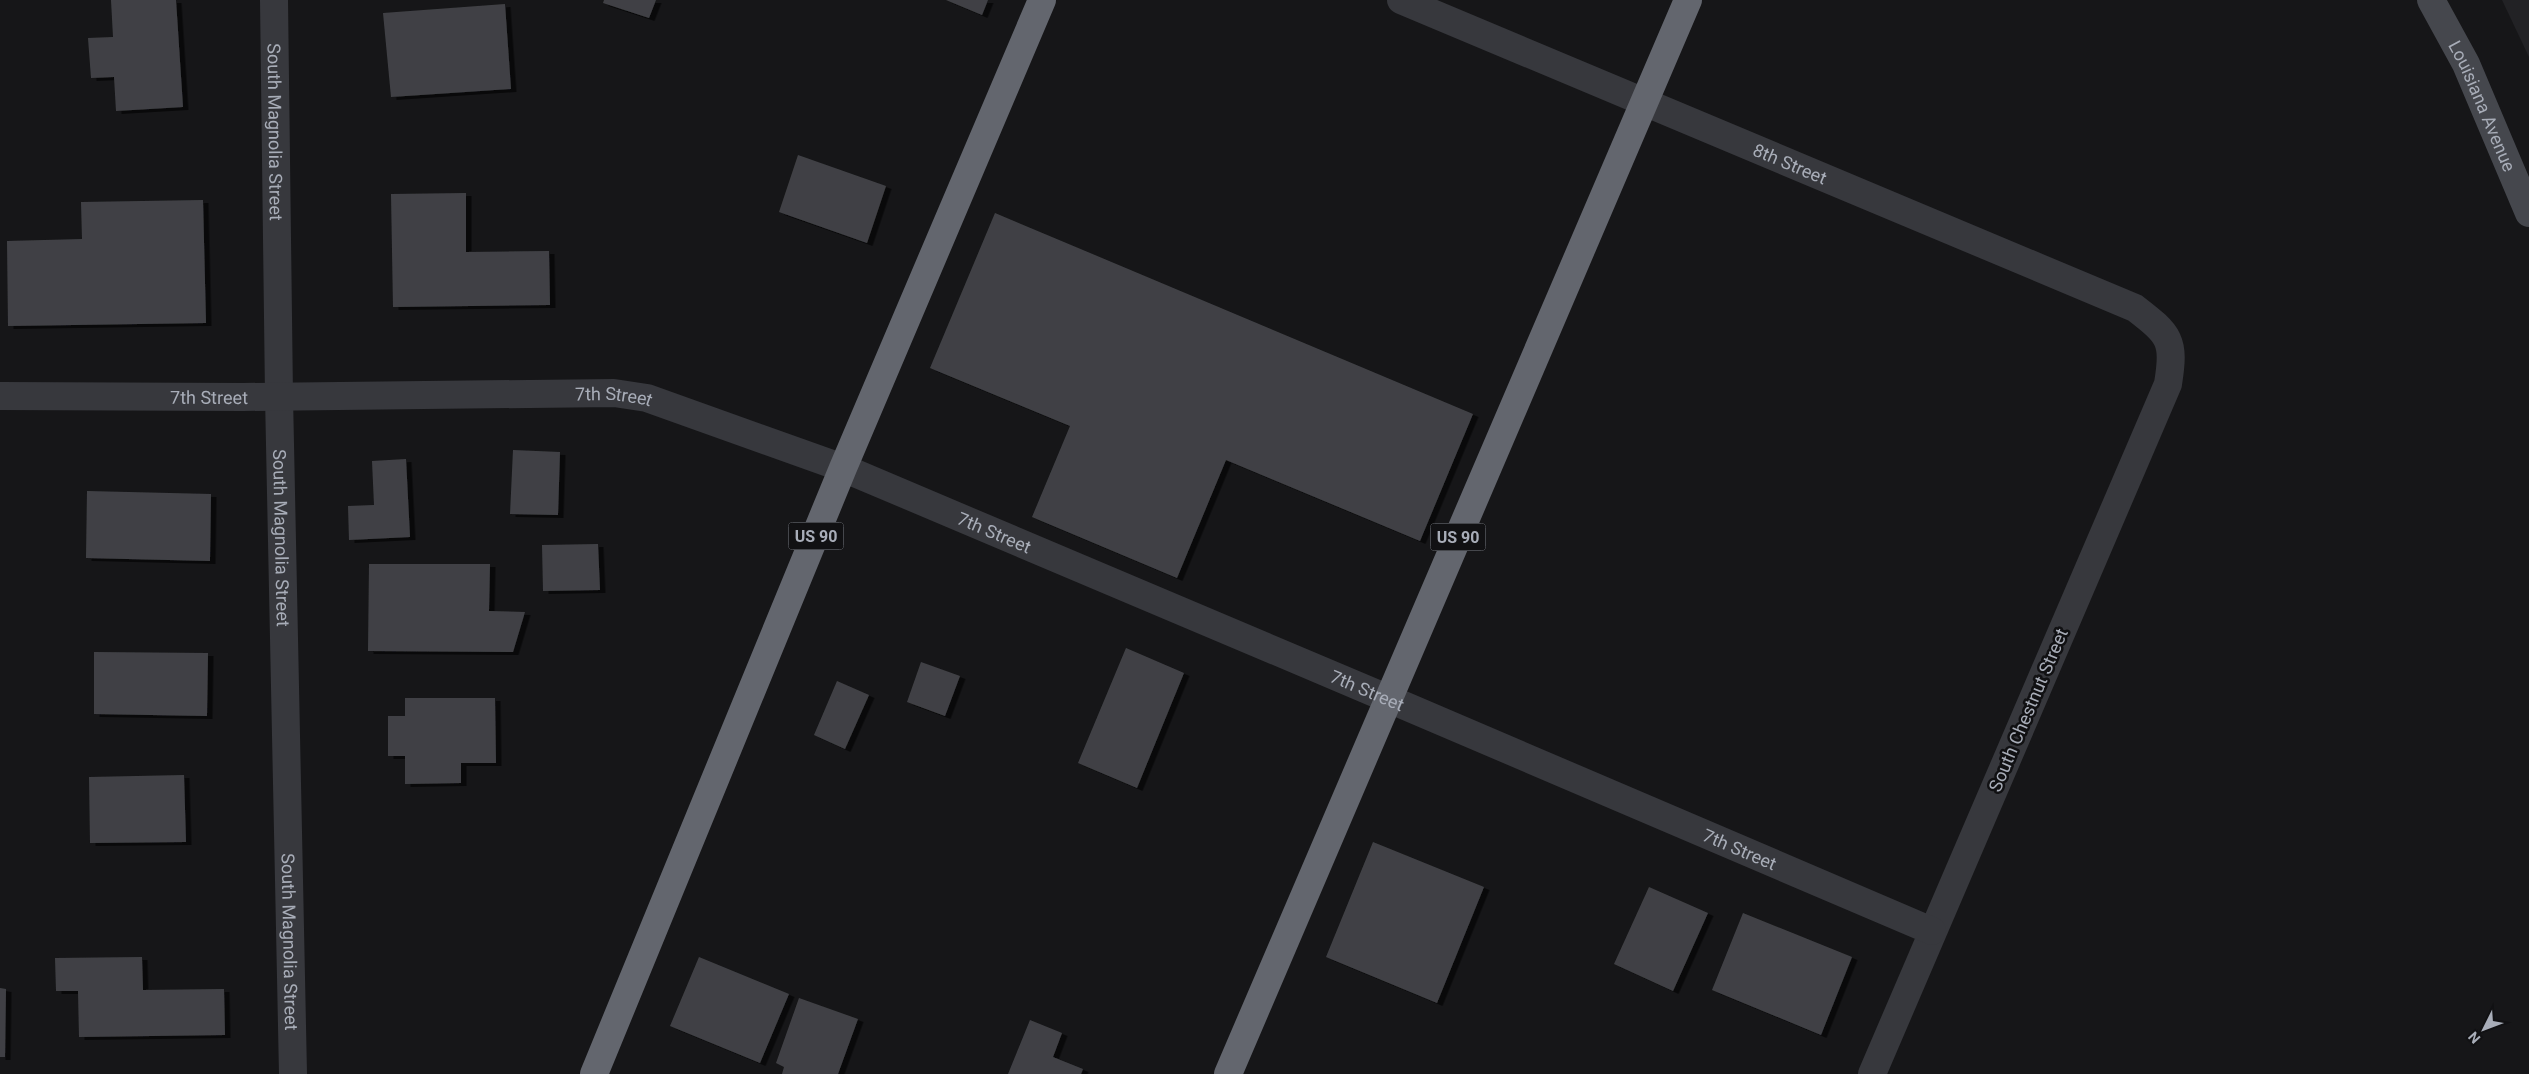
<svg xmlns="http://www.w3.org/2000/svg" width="2529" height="1074" viewBox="0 0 2529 1074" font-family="Roboto,sans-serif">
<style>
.built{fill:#222225}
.building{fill:#404145;filter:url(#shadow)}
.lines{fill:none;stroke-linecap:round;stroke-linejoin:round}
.street{stroke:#37383d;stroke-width:28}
.secondary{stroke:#45474d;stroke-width:28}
.highway{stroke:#63666e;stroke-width:28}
.labels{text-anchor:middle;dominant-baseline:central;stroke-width:5;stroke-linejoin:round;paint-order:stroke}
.shield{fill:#111113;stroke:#7b7e86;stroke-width:1}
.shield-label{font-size:16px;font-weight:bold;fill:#a8adb8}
.street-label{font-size:18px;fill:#a8adb8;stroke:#111113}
</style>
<defs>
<filter id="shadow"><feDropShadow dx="5.5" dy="3" stdDeviation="0" flood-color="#0009"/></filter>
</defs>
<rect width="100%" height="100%" fill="#161618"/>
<path class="built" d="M 2502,0 L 2529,0 L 2529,57 Z"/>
<path class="building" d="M 111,0 L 176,0 L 183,107 L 116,111 L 114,77 L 91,78 L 88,38 L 113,37 Z
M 604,0 L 656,0 L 649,18 L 603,3 Z
M 946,0 L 988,0 L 982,15 Z
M 505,4 L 511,89 L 391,97 L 383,13 Z
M 798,155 L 886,186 L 867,243 L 779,212 Z
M 466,193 L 466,252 L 549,251 L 550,305 L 393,307 L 391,194 Z
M 203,200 L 206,323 L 8,326 L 7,241 L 82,239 L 81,202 Z
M 995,213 L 1473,414 L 1420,541 L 1226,460 L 1177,578 L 1032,517 L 1070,426 L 930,368 Z
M 513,450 L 560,452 L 558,515 L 510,514 Z
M 406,459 L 410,537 L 349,540 L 348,506 L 374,505 L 372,461 Z
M 87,491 L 211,494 L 210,561 L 86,558 Z
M 598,544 L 600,590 L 543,591 L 542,545 Z
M 369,564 L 490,564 L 489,611 L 525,612 L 513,652 L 368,651 Z
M 1126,648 L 1184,673 L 1137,788 L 1078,763 Z
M 94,652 L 208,653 L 207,716 L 94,714 Z
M 921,662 L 960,676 L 945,716 L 907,702 Z
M 837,681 L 869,695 L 845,749 L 814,735 Z
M 405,698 L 495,698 L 496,763 L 461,763 L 461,783 L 405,784 L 405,756 L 388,756 L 388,716 L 405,716 Z
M 184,775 L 186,842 L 90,843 L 89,777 Z
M 1373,842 L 1484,887 L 1437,1003 L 1326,957 Z
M 1649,887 L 1708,913 L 1673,991 L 1614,964 Z
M 1743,913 L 1852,957 L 1821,1035 L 1712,990 Z
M 142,957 L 143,990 L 224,989 L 225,1035 L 79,1037 L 78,991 L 56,991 L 55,958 Z
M 699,957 L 789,994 L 760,1063 L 670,1026 Z
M 0,988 L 6,989 L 5,1057 L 0,1057 Z
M 799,998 L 858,1019 L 838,1074 L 782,1074 L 784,1067 L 776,1063 Z
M 1030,1020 L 1062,1033 L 1053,1057 L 1083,1069 L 1081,1074 L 1008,1074 Z"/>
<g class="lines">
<g class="street">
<path id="s1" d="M 274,0 L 279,396 L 293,1074"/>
<path id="s2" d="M 1401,0 L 2135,308 C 2170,335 2175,340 2168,384 L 1872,1074"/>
<path id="s3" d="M 0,396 L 243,397 L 614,393 L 647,398 L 843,468 L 1389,699 L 1932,931"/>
</g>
<path class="secondary" id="s4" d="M 2431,0 L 2466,64 L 2529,213"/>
<path class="highway" d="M 594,1074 L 843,468 L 1042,0
M 1228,1074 L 1688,0"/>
</g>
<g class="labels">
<g class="shield">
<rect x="788.5" y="522.5" width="55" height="27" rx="4"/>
<rect x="1430.5" y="523.5" width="55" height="27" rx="4"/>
</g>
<g class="shield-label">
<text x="816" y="536">US 90</text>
<text x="1458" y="537">US 90</text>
</g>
<g class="street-label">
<text stroke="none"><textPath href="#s4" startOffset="118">Louisiana Avenue</textPath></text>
<text stroke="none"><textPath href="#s1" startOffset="132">South Magnolia Street</textPath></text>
<text stroke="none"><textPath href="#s2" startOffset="422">8th Street</textPath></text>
<text stroke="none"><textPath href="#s3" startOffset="209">7th Street</textPath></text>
<text stroke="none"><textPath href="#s3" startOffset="614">7th Street</textPath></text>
<text stroke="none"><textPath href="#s3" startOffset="1020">7th Street</textPath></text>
<text stroke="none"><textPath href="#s1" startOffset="538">South Magnolia Street</textPath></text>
<text stroke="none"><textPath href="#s3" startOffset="1425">7th Street</textPath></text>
<text transform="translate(2028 710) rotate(-67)">South Chestnut Street</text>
<text stroke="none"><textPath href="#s3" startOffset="1830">7th Street</textPath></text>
<text stroke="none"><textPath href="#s1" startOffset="942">South Magnolia Street</textPath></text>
</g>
</g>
<g transform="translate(2484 1029) rotate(228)" stroke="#111113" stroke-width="4" paint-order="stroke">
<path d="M0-4L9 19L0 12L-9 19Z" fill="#a8adb8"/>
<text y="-8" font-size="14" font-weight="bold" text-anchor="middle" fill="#a8adb8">N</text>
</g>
</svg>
